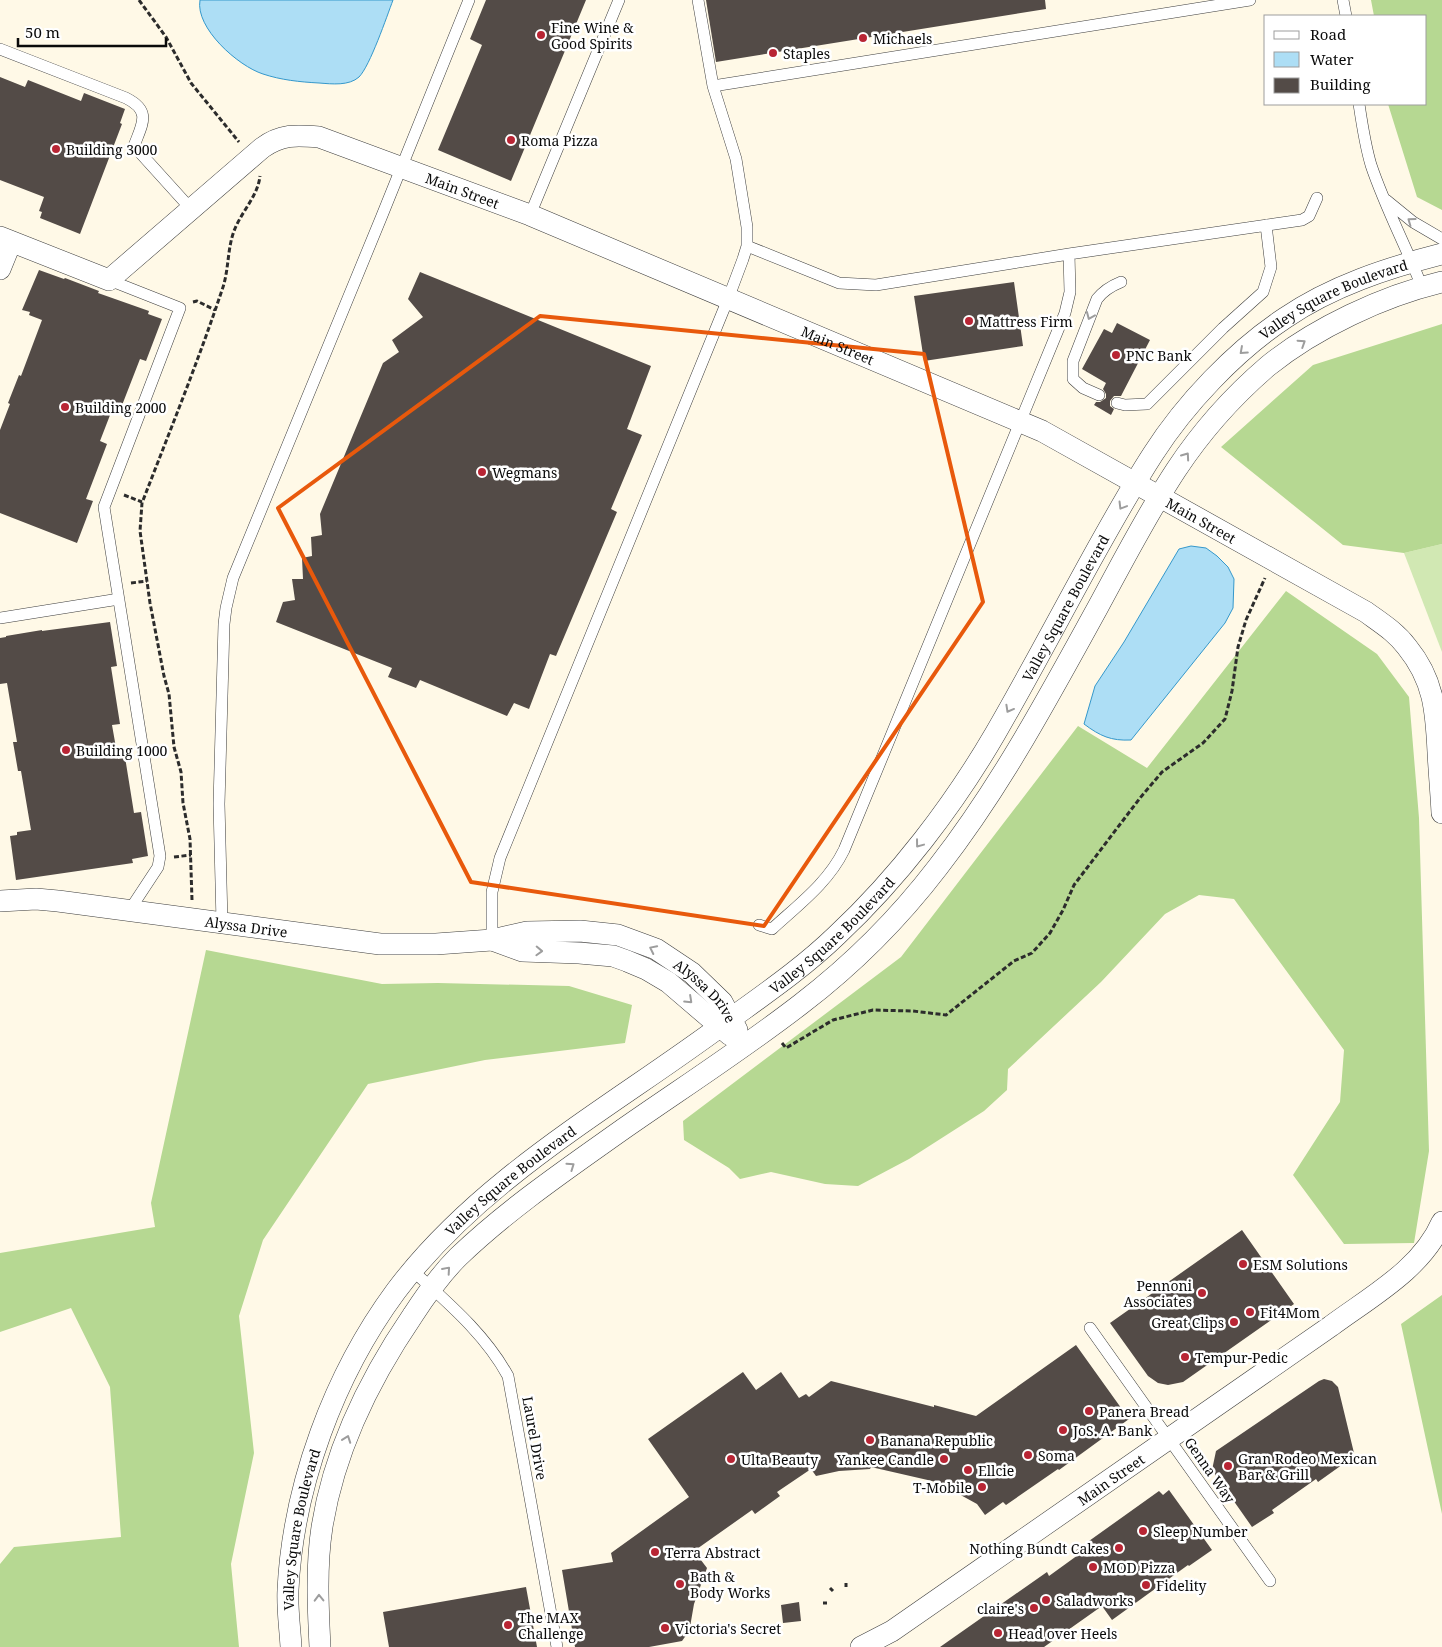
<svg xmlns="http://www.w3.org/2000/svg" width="1442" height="1647" viewBox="0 0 1442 1647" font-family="'Noto Serif',serif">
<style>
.green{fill:#d1e8b3}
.forest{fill:#b6d892}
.water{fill:#addef5;stroke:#3598cb}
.building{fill:#534b47}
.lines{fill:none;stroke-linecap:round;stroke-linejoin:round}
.lane-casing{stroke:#3d3d3d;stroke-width:12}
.street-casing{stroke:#3d3d3d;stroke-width:22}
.path{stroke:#2c2c2c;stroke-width:3;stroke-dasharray:5 2.5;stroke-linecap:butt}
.lane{stroke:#fff;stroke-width:11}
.street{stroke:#fff;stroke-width:21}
.oneway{stroke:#9d9d9d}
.marked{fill:none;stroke:#e8590c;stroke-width:4;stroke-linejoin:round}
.poi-dot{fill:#b82534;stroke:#fff;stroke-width:2}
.labels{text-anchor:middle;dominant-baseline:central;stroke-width:5;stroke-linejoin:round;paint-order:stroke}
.poi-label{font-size:14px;fill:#0a0a0a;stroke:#fff;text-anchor:start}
.street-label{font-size:14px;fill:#0a0a0a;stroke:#fff}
</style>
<rect width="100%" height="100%" fill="#fff9e7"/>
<path class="green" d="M 1442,544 L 1442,652 L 1404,553 Z"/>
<path class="forest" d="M 1371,0 L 1442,0 L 1442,210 L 1417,197 L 1388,104 L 1426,104 L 1426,16 L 1374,16 Z
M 1442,324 L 1442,544 L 1404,553 L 1343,545 L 1221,447 L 1313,365 Z
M 1286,591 L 1377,654 L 1409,697 L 1419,818 L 1429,1151 L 1414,1243 L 1344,1244 L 1293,1175 L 1340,1102 L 1344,1050 L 1234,899 L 1199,895 L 1165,914 L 1101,982 L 1008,1069 L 1007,1090 L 984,1111 L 909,1159 L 858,1186 L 825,1184 L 771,1172 L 740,1179 L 729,1168 L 684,1140 L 683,1121 L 901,957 L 1078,726 L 1147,768 Z
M 206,950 L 382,984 L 438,983 L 569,986 L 632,1005 L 625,1043 L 485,1060 L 368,1084 L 263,1240 L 239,1316 L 254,1453 L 231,1564 L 239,1647 L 0,1647 L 0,1564 L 14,1547 L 121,1537 L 110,1387 L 71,1308 L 0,1332 L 0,1253 L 155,1227 L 151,1203 Z
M 1442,1295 L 1442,1514 L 1401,1324 Z"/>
<path class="water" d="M 200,0 L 393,0 C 387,16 370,66 359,77 C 349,86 332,84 319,83 C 300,82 281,80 263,74 C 238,66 195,28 200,0 Z
M 1191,546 L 1206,548 L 1217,556 L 1228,567 L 1234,579 L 1233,608 L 1225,623 L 1131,740 C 1111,741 1100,736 1084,724 L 1095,686 L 1124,642 L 1179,549 Z"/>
<path class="building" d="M 486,0 L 586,0 L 511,181 L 438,150 L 482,45 L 470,39 Z
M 706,0 L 1045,0 L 1046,9 L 716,62 Z
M 0,77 L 25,87 L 28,80 L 81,101 L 84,93 L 125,109 L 120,123 L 122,124 L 80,234 L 40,218 L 42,212 L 39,211 L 44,197 L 0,180 Z
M 39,270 L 64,279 L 65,278 L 99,291 L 98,293 L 149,311 L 148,314 L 162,319 L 146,361 L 140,359 L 119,413 L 112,410 L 100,441 L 107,444 L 86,499 L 93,501 L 77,543 L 0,513 L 0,430 L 10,404 L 8,403 L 19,375 L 21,376 L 42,320 L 29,315 L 30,312 L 22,310 Z
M 420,272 L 651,366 L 627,429 L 642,435 L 611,509 L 617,512 L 556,656 L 550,654 L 529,709 L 514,703 L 507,716 L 420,680 L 416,688 L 388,677 L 392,668 L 276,622 L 283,602 L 295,600 L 292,579 L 303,579 L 302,558 L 312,556 L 311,537 L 322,535 L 320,514 L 383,363 L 399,352 L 392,340 L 423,317 L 408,299 Z
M 1014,282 L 1023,346 L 924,361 L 914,296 Z
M 1117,323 L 1150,340 L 1121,396 L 1114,396 L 1110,401 L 1110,406 L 1114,409 L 1111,415 L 1094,405 L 1096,402 L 1100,402 L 1106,398 L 1106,394 L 1103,389 L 1106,383 L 1082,369 L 1104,329 L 1112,333 Z
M 110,622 L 117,666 L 111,667 L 120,724 L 112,725 L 118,759 L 125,757 L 134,813 L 141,812 L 148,856 L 132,859 L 133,863 L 16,880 L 10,836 L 17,835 L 17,832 L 31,830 L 21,771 L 18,771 L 13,742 L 17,742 L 7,683 L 0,684 L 0,638 L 6,637 L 6,636 L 42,630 L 42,631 Z
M 1242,1230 L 1294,1304 L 1183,1382 L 1168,1385 L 1158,1383 L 1148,1376 L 1110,1323 Z
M 1076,1345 L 1129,1419 L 1059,1470 L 1058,1469 L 1006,1505 L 1003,1502 L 985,1515 L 977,1504 L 946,1487 L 932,1481 L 871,1467 L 870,1469 L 839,1471 L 816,1476 L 811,1469 L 777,1492 L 780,1496 L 755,1514 L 752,1510 L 694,1551 L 707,1568 L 694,1604 L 690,1627 L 687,1634 L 682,1641 L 649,1647 L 575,1647 L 562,1570 L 613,1562 L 611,1553 L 689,1497 L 648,1439 L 743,1372 L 756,1390 L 781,1372 L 799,1398 L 806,1394 L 809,1397 L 831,1381 L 934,1407 L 934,1405 L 976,1416 Z
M 1324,1379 L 1332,1381 L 1338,1387 L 1354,1453 L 1344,1459 L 1346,1462 L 1318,1482 L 1316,1479 L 1272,1510 L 1274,1513 L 1252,1527 L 1212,1470 L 1216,1451 L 1319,1381 Z
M 1169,1490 L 1212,1550 L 1189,1566 L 1188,1565 L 1112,1620 L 1102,1606 L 1044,1647 L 940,1647 L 1047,1572 L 1049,1576 L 1078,1555 L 1075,1551 L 1159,1491 L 1163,1495 Z
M 526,1587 L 537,1647 L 389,1647 L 383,1612 Z
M 799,1602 L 801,1621 L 783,1623 L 781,1605 Z"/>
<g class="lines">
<g class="lane-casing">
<path id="lane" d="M 1343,0 L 1346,16
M 0,49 L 126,98 C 152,111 142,124 134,146 L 191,209
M 713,86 L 1250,0
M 1359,104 C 1362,124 1365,145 1371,165 C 1385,207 1406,246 1422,287
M 1386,200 L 1413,222 L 1442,239
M 530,215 L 619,0
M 747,246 L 839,283 L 876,285 L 1069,254 L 1302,220 L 1309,216 L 1317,198
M 109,280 L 180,308 L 104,507 L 160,856 L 158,867 L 129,911
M 1099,395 L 1083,388 L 1073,379 L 1073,361 L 1097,299 C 1104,290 1111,286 1121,282
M 1117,403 L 1125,405 L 1147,404 L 1223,328 L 1263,292 L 1271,267 L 1266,225
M 0,618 L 119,599
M 222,922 L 219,804 L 224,624 L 226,608 L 233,578 L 381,218 L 469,0
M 759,925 L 772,929 C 798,905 828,883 844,850 L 1065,313 L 1070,292 L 1069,254
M 492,940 L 492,892 L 500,858 L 728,299 L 743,259 L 747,246 L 747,227 L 736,159 L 713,86 L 698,0
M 413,1271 C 448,1303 485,1334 508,1376 L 557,1647
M 1090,1328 L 1270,1581"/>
</g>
<g class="street-casing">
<g id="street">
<path id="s1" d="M 0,237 L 109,280 L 262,148 C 281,134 296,135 319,137 L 530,215 L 1042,431 L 1366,612 C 1381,623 1396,632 1407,647 C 1434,680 1436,711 1438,752 C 1439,772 1441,793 1442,813"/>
<path d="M 0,269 L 11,242"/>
<path id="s2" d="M 0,901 L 36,899 L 58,901 L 380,944 L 436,944 L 492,940 L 527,932 L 580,931 L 618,935 L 656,949 L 692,973 L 722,1002 L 737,1030"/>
<path d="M 492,940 L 522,951 L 579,953 L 613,956 L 627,961 L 646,969 L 668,982 L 730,1035"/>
<path id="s3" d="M 291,1647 C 290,1628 287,1609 288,1590 C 293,1486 334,1375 396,1291 C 483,1175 619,1103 733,1017 C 769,991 805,966 837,935 C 898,878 953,806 995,734 C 1028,677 1059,618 1091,560 C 1111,524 1131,488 1153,454 C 1185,404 1235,351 1285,318 C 1332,286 1387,268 1442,254"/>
<path d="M 320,1647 C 318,1607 316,1566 322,1527 C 334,1451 370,1378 413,1315 C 426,1295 441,1274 458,1257 C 507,1210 564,1171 619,1132 C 679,1090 743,1049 801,1004 C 852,965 899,918 938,867 C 1001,786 1049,696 1098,607 C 1123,561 1147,514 1176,470 C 1201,432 1233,396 1268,366 C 1315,328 1383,296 1442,282"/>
<path id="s4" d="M 861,1647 L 892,1631 L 1331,1326 C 1370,1297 1422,1269 1442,1222"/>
</g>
</g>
<path class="path" d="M 139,0 L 166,37 L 191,83 L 239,142
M 193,302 L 197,301 L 215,310
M 124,495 L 142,502
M 131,583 L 147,581
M 174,857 L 191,855
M 192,900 L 190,839 L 183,803 L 181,772 L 174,747 L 169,694 L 164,676 L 150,603 L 140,531 L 142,503 C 169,433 198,362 222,290 C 229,271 227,250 234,231 C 241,212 258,196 260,176
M 782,1043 L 786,1048 L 833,1020 L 873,1010 L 913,1011 L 946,1015 L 1014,961 L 1032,953 L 1050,933 L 1063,910 L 1074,885 L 1140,798 L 1162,772 L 1203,743 L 1225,719 L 1232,691 L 1238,647 L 1246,620 L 1265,578
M 846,1587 L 846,1583
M 830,1588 L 833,1591
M 823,1603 L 827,1603"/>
<use href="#lane" class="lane"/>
<use href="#street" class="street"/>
</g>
<defs><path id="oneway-chevron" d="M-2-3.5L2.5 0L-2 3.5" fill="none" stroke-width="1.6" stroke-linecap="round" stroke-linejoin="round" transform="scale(1.25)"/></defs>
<g class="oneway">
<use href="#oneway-chevron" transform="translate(1411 221) rotate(-144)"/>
<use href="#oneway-chevron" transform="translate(1090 316) rotate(113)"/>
<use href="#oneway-chevron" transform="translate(1302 343) rotate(-33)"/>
<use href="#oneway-chevron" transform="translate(1243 351) rotate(138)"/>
<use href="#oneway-chevron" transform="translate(1186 456) rotate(-55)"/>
<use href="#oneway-chevron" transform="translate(1122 506) rotate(121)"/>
<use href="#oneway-chevron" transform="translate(1009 709) rotate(119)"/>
<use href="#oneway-chevron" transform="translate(919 844) rotate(127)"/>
<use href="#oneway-chevron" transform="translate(653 949) rotate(-154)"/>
<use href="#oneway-chevron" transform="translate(539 951) rotate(2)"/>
<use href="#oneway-chevron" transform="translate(689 1000) rotate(43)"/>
<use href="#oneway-chevron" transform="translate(571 1166) rotate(-35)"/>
<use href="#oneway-chevron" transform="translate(447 1270) rotate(-49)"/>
<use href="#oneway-chevron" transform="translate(347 1439) rotate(-70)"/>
<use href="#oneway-chevron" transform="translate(319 1598) rotate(-91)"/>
</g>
<path class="marked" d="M 540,316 L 924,354 L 983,602 L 764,926 L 471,882 L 278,508 Z"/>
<g class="poi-dot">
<circle cx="541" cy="35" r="5"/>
<circle cx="863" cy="38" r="5"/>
<circle cx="773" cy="53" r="5"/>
<circle cx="511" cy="140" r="5"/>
<circle cx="56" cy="149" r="5"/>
<circle cx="969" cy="321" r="5"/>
<circle cx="1116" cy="355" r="5"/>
<circle cx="65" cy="407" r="5"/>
<circle cx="482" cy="472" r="5"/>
<circle cx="66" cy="750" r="5"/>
<circle cx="1243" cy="1264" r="5"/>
<circle cx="1202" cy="1293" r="5"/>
<circle cx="1250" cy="1312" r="5"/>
<circle cx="1234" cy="1322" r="5"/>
<circle cx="1185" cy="1357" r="5"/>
<circle cx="1089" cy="1411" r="5"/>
<circle cx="1063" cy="1430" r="5"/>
<circle cx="870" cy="1440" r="5"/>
<circle cx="1028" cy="1455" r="5"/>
<circle cx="731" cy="1459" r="5"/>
<circle cx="944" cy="1459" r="5"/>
<circle cx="1228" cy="1466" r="5"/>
<circle cx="968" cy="1470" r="5"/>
<circle cx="982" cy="1487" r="5"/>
<circle cx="1143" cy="1531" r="5"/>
<circle cx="1119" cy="1548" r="5"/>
<circle cx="655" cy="1552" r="5"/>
<circle cx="1093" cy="1567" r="5"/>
<circle cx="680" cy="1584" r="5"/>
<circle cx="1146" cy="1585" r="5"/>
<circle cx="1046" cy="1600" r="5"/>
<circle cx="1034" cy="1608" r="5"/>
<circle cx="508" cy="1625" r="5"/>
<circle cx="665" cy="1628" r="5"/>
<circle cx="998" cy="1633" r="5"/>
</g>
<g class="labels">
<g class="poi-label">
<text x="551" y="27">Fine Wine &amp;<tspan x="551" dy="16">Good Spirits</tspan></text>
<text x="873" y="38">Michaels</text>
<text x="783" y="53">Staples</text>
<text x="521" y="140">Roma Pizza</text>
<text x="66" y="149">Building 3000</text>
<text x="979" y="321">Mattress Firm</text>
<text x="1126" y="355">PNC Bank</text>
<text x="75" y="407">Building 2000</text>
<text x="492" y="472">Wegmans</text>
<text x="76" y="750">Building 1000</text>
<text x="1253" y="1264">ESM Solutions</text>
<text x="1192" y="1285" text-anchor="end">Pennoni<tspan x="1192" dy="16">Associates</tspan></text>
<text x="1260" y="1312">Fit4Mom</text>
<text x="1224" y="1322" text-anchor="end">Great Clips</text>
<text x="1195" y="1357">Tempur-Pedic</text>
<text x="1099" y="1411">Panera Bread</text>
<text x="1073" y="1430">JoS. A. Bank</text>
<text x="880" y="1440">Banana Republic</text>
<text x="1038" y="1455">Soma</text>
<text x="1238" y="1458">Gran Rodeo Mexican<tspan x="1238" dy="16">Bar &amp; Grill</tspan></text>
<text x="741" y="1459">Ulta Beauty</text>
<text x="934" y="1459" text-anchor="end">Yankee Candle</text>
<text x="978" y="1470">Ellcie</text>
<text x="972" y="1487" text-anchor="end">T-Mobile</text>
<text x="1153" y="1531">Sleep Number</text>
<text x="1109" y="1548" text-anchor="end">Nothing Bundt Cakes</text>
<text x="665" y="1552">Terra Abstract</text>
<text x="1103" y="1567">MOD Pizza</text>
<text x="690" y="1576">Bath &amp;<tspan x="690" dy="16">Body Works</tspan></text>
<text x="1156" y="1585">Fidelity</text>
<text x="1056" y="1600">Saladworks</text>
<text x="1024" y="1608" text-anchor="end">claire's</text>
<text x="518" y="1617">The MAX<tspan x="518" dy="16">Challenge</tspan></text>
<text x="675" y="1628">Victoria's Secret</text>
<text x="1008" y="1633">Head over Heels</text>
</g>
<g class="street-label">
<text stroke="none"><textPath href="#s1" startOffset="532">Main Street</textPath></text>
<text stroke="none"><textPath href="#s3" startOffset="1769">Valley Square Boulevard</textPath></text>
<text stroke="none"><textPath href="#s1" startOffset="938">Main Street</textPath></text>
<text stroke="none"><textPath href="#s1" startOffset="1342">Main Street</textPath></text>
<text stroke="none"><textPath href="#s3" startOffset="1349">Valley Square Boulevard</textPath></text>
<text stroke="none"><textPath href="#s2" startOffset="248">Alyssa Drive</textPath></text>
<text stroke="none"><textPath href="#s3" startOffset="944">Valley Square Boulevard</textPath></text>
<text stroke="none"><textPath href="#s2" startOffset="728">Alyssa Drive</textPath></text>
<text stroke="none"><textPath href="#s3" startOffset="539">Valley Square Boulevard</textPath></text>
<text transform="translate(535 1438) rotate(80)">Laurel Drive</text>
<text transform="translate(1210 1470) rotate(55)">Genna Way</text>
<text stroke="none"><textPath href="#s4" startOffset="301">Main Street</textPath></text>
<text stroke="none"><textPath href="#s3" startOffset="119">Valley Square Boulevard</textPath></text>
</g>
</g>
<rect x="1264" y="15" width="162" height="90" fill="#ffffff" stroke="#9d9d9d"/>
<rect x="1274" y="31" width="25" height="8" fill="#ffffff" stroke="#9d9d9d"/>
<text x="1310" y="40" font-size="15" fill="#0a0a0a">Road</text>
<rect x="1274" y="52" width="25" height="15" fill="#addef5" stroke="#9d9d9d"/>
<text x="1310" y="65" font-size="15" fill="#0a0a0a">Water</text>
<rect x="1274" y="78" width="25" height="15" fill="#534b47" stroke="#9d9d9d"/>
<text x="1310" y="90" font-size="15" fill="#0a0a0a">Building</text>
<path d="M18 38v8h148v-8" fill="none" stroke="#0a0a0a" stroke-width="2.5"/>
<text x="25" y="38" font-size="15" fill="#0a0a0a" stroke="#ffffff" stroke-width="4" paint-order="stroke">50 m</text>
</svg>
